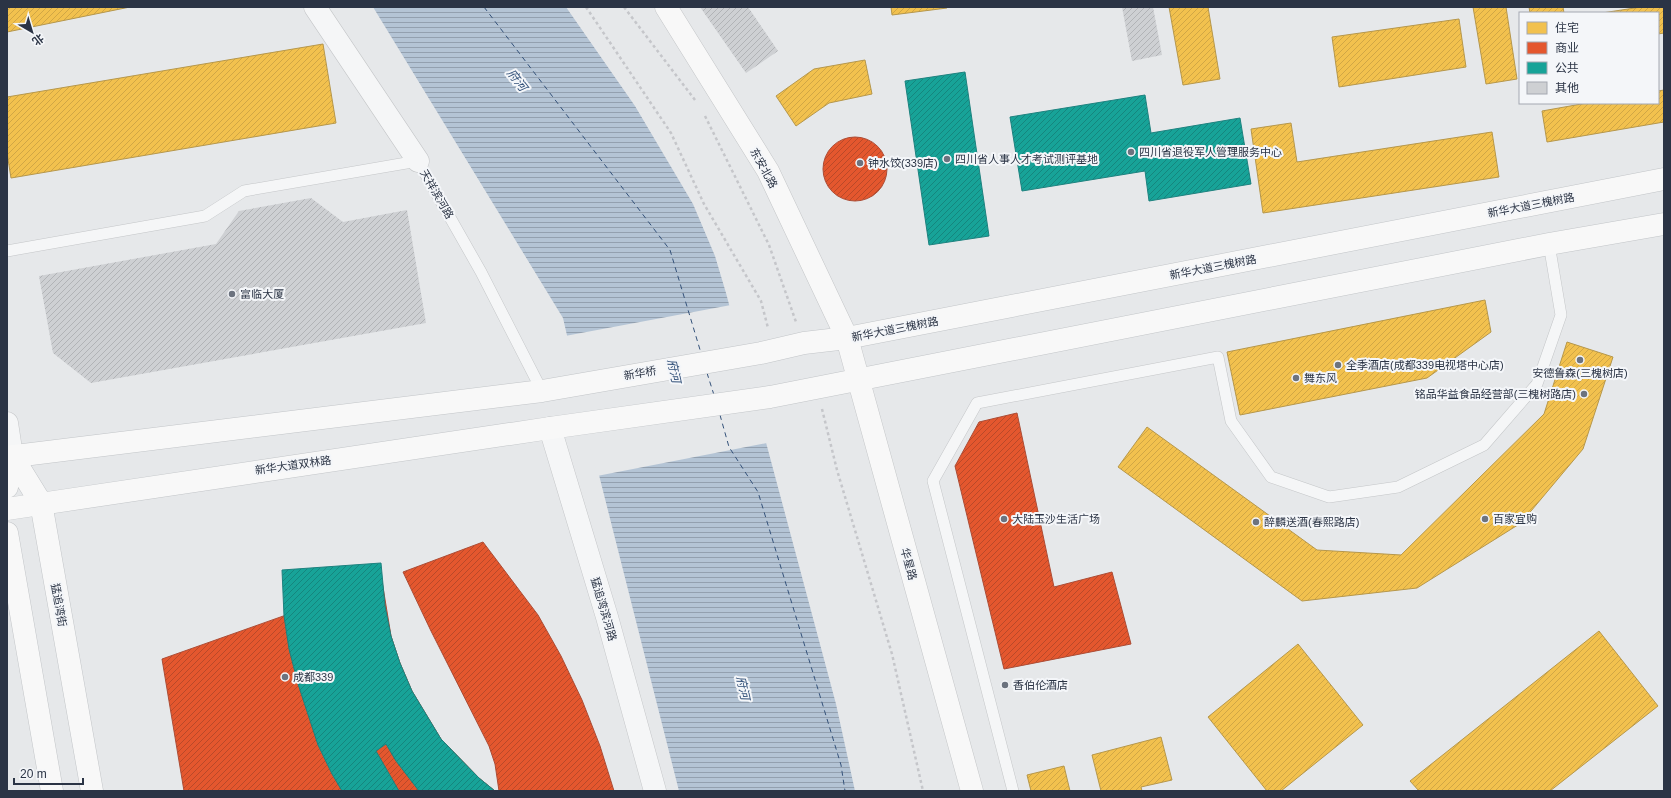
<svg xmlns="http://www.w3.org/2000/svg" width="1671" height="798" viewBox="0 0 1671 798" font-family="Arial,'Noto Sans SC',sans-serif">
<style>
.water{fill:url(#water-rules)}
.pier{fill:#e6e8ea}
.homes{fill:url(#homes-hatch);stroke:#b6974b}
.shops{fill:url(#shops-hatch);stroke:#ac4c35}
.public{fill:url(#public-hatch);stroke:#1d827f}
.lines{fill:none;stroke-linecap:round;stroke-linejoin:round}
.ferry{stroke:#34527a;stroke-width:1;stroke-dasharray:5 4;stroke-linecap:butt}
.building{fill:url(#building-hatch)}
.lane-casing{stroke:#c4c6c8;stroke-width:12}
.street-casing{stroke:#c4c6c8;stroke-width:23}
.secondary-casing{stroke:#c4c6c8;stroke-width:23}
.primary-casing{stroke:#c2c5c8;stroke-width:23}
.path{stroke:#c5c6ca;stroke-width:2.5;stroke-dasharray:3 3;stroke-linecap:butt}
.lane{stroke:#f5f6f7;stroke-width:11}
.street{stroke:#f5f6f7;stroke-width:22}
.secondary{stroke:#f8f8f8;stroke-width:22}
.primary{stroke:#f8f8f8;stroke-width:22}
.poi-dot{fill:#6c737f;stroke:#f4f6f9;stroke-width:1.5}
.labels{text-anchor:middle;dominant-baseline:central;stroke-width:4;stroke-linejoin:round;paint-order:stroke}
.poi-label{font-size:11px;fill:#2b3445;stroke:#f4f6f9;text-anchor:start}
.street-label{font-size:11px;fill:#2b3445;stroke:#f4f6f9}
.water-label{font-size:12px;font-style:italic;fill:#34527a;stroke:#f4f6f9}
</style>
<defs>
<pattern id="water-rules" width="6" height="5" patternUnits="userSpaceOnUse"><rect width="6" height="5" fill="#b4c4d5"/><path d="M0 2.5h6" fill="none" stroke="#93a0af"/></pattern>
<pattern id="homes-hatch" width="6" height="6" patternUnits="userSpaceOnUse"><rect width="6" height="6" fill="#f2c14e"/><path d="M-1 1l2-2M0 6l6-6M5 7l2-2" fill="none" stroke="#d0a645"/></pattern>
<pattern id="shops-hatch" width="6" height="6" patternUnits="userSpaceOnUse"><rect width="6" height="6" fill="#e4572e"/><path d="M-1 1l2-2M0 6l6-6M5 7l2-2" fill="none" stroke="#b94929"/></pattern>
<pattern id="public-hatch" width="6" height="6" patternUnits="userSpaceOnUse"><rect width="6" height="6" fill="#17a398"/><path d="M-1 1l2-2M0 6l6-6M5 7l2-2" fill="none" stroke="#15867e"/></pattern>
<pattern id="building-hatch" width="6" height="6" patternUnits="userSpaceOnUse"><rect width="6" height="6" fill="#ced0d3"/><path d="M-1 1l2-2M0 6l6-6M5 7l2-2" fill="none" stroke="#b1b3b6"/></pattern>
</defs>
<rect width="100%" height="100%" fill="#e6e8ea"/>
<path class="water" d="M 373,7 L 566,7 L 635,106 L 693,204 L 715,256 L 726,293 L 836,704 L 855,791 L 679,791 L 600,479 L 563,318 Z"/>
<path class="pier" d="M 731,305 L 767,443 L 597,476 L 565,336 Z"/>
<path class="homes" d="M 7,7 L 130,7 L 7,32 Z
M 891,7 L 947,7 L 947,8 L 892,15 Z
M 1169,7 L 1208,7 L 1220,79 L 1183,85 Z
M 1473,7 L 1506,7 L 1517,79 L 1486,84 Z
M 1529,7 L 1563,7 L 1564,13 L 1530,13 Z
M 1641,7 L 1664,7 L 1664,33 L 1658,34 L 1658,13 L 1602,13 Z
M 1459,19 L 1466,67 L 1339,87 L 1332,37 Z
M 323,44 L 336,123 L 11,178 L 7,153 L 7,97 Z
M 865,60 L 872,94 L 829,103 L 796,126 L 776,96 L 814,69 Z
M 1664,90 L 1664,122 L 1547,142 L 1542,111 L 1587,103 L 1658,103 L 1658,91 Z
M 1291,123 L 1297,162 L 1492,132 L 1499,177 L 1263,213 L 1251,129 Z
M 1485,300 L 1491,332 L 1427,378 L 1240,415 L 1227,352 Z
M 1567,342 L 1613,357 L 1583,449 L 1521,523 L 1417,588 L 1302,601 L 1118,467 L 1147,427 L 1317,550 L 1401,555 L 1544,414 Z
M 1599,631 L 1658,706 L 1550,791 L 1419,791 L 1410,781 Z
M 1298,644 L 1363,725 L 1281,791 L 1267,791 L 1208,717 Z
M 1161,737 L 1172,780 L 1141,787 L 1142,791 L 1101,791 L 1092,755 Z
M 1064,766 L 1070,791 L 1031,791 L 1027,775 Z"/>
<path class="shops" d="M823 169a32 32 0 1 1 64 0a32 32 0 1 1-64 0Z
M 1017,413 L 1054,587 L 1112,572 L 1131,644 L 1004,669 L 955,466 L 979,422 Z
M 483,542 L 538,615 L 561,656 L 582,700 L 600,746 L 614,791 L 499,791 L 495,764 L 489,746 L 431,631 L 403,572 Z
M 382,581 L 391,636 L 400,663 L 412,691 L 441,739 L 479,778 L 495,791 L 184,791 L 162,659 Z"/>
<path class="public" d="M 965,72 L 989,236 L 929,245 L 905,81 Z
M 1145,95 L 1151,133 L 1240,118 L 1251,184 L 1149,201 L 1145,171 L 1022,191 L 1010,117 Z
M 381,563 L 385,606 L 391,636 L 400,663 L 412,691 L 441,739 L 479,778 L 495,791 L 419,791 L 396,761 L 386,744 L 376,751 L 399,791 L 342,791 L 332,774 L 318,745 L 298,684 L 289,649 L 284,616 L 282,570 Z"/>
<g class="lines">
<path class="ferry" d="M 484,7 L 670,250 L 701,353
M 707,373 L 714,395
M 720,415 L 729,447 L 758,492 L 841,765 L 845,791"/>
</g>
<path class="building" d="M 700,7 L 748,7 L 778,51 L 746,73 Z
M 1122,7 L 1153,7 L 1162,55 L 1132,61 Z
M 311,198 L 343,222 L 407,210 L 426,323 L 91,383 L 53,353 L 39,276 L 216,244 L 239,211 Z"/>
<g class="lines">
<g class="lane-casing">
<path id="lane" d="M 7,251 L 205,216 L 244,191 L 418,161 L 481,272 L 542,391
M 1013,791 L 933,481 L 977,403 L 1218,357 L 1231,421 L 1271,477 L 1329,497 L 1398,487 L 1484,445 L 1537,384 L 1561,315 L 1549,244"/>
</g>
<g class="street-casing">
<path id="street" d="M 315,7 L 418,161
M 7,423 L 12,456
M 550,428 L 607,617 L 655,791"/>
</g>
<g class="secondary-casing">
<path id="secondary" d="M 666,7 L 768,171 L 847,338 L 972,791"/>
</g>
<g class="primary-casing">
<path id="primary" d="M 12,456 L 41,503 L 92,791
M 7,457 L 542,391 L 761,353 L 804,343 L 847,338 L 1664,179
M 7,487 L 12,456
M 7,509 L 550,428 L 770,397 L 1549,244 L 1664,224
M 7,533 L 52,791"/>
</g>
<path class="path" d="M 586,7 L 671,133 L 704,204 L 761,301 L 768,328
M 624,7 L 695,100
M 705,116 L 769,245 L 796,322
M 822,409 L 837,470 L 892,654 L 923,791"/>
<use href="#lane" class="lane"/>
<use href="#street" class="street"/>
<use href="#secondary" class="secondary"/>
<use href="#primary" class="primary"/>
</g>
<g class="poi-dot">
<circle cx="1131" cy="152" r="4"/>
<circle cx="947" cy="159" r="4"/>
<circle cx="860" cy="163" r="4"/>
<circle cx="232" cy="294" r="4"/>
<circle cx="1580" cy="360" r="4"/>
<circle cx="1338" cy="365" r="4"/>
<circle cx="1296" cy="378" r="4"/>
<circle cx="1584" cy="394" r="4"/>
<circle cx="1004" cy="519" r="4"/>
<circle cx="1485" cy="519" r="4"/>
<circle cx="1256" cy="522" r="4"/>
<circle cx="285" cy="677" r="4"/>
<circle cx="1005" cy="685" r="4"/>
</g>
<g class="labels">
<g class="poi-label">
<text x="1139" y="152">四川省退役军人管理服务中心</text>
<text x="955" y="159">四川省人事人才考试测评基地</text>
<text x="868" y="163">钟水饺(339店)</text>
<text x="240" y="294">富临大厦</text>
<text x="1346" y="365">全季酒店(成都339电视塔中心店)</text>
<text x="1580" y="373" text-anchor="middle">安德鲁森(三槐树店)</text>
<text x="1304" y="378">舞东风</text>
<text x="1576" y="394" text-anchor="end">铭品华益食品经营部(三槐树路店)</text>
<text x="1012" y="519">大陆玉沙生活广场</text>
<text x="1493" y="519">百家宜购</text>
<text x="1264" y="522">醉麟送酒(春熙路店)</text>
<text x="293" y="677">成都339</text>
<text x="1013" y="685">香伯伦酒店</text>
</g>
<g class="street-label">
<text transform="translate(764 168) rotate(61)">东安北路</text>
<text transform="translate(437 194) rotate(60)">天祥滨河路</text>
<text transform="translate(1531 205) rotate(-11)">新华大道三槐树路</text>
<text transform="translate(1213 267) rotate(-11)">新华大道三槐树路</text>
<text transform="translate(895 329) rotate(-11)">新华大道三槐树路</text>
<text transform="translate(640 373) rotate(-10)">新华桥</text>
<text transform="translate(293 465) rotate(-8)">新华大道双林路</text>
<text transform="translate(909 564) rotate(75)">华星路</text>
<text transform="translate(59 605) rotate(80)">猛追湾街</text>
<text transform="translate(604 609) rotate(74)">猛追湾滨河路</text>
</g>
<g class="water-label">
<text transform="translate(517 80) rotate(52)">府河</text>
<text transform="translate(674 371) rotate(78)">府河</text>
<text transform="translate(743 688) rotate(78)">府河</text>
</g>
</g>
<rect width="1671" height="798" fill="none" stroke="#2b3445" stroke-width="16"/>
<rect x="1519" y="12" width="140" height="92" fill="#f4f6f9" stroke="#a4a8b1"/>
<rect x="1527" y="22" width="20" height="12" fill="#f2c14e" stroke="#a4a8b1"/>
<text x="1555" y="32" font-size="12" fill="#2b3445">住宅</text>
<rect x="1527" y="42" width="20" height="12" fill="#e4572e" stroke="#a4a8b1"/>
<text x="1555" y="52" font-size="12" fill="#2b3445">商业</text>
<rect x="1527" y="62" width="20" height="12" fill="#17a398" stroke="#a4a8b1"/>
<text x="1555" y="72" font-size="12" fill="#2b3445">公共</text>
<rect x="1527" y="82" width="20" height="12" fill="#ced0d3" stroke="#a4a8b1"/>
<text x="1555" y="92" font-size="12" fill="#2b3445">其他</text>
<g transform="translate(32 32) rotate(142)" stroke="#f4f6f9" stroke-width="3" paint-order="stroke">
<path d="M0-3L7 15L0 10L-7 15Z" fill="#2b3445"/>
<text y="-6" font-size="11" font-weight="bold" text-anchor="middle" fill="#2b3445">北</text>
</g>
<path d="M14 778v6h69v-6" fill="none" stroke="#2b3445" stroke-width="2"/>
<text x="20" y="778" font-size="12" fill="#2b3445" stroke="#f4f6f9" stroke-width="3" paint-order="stroke">20 m</text>
</svg>
